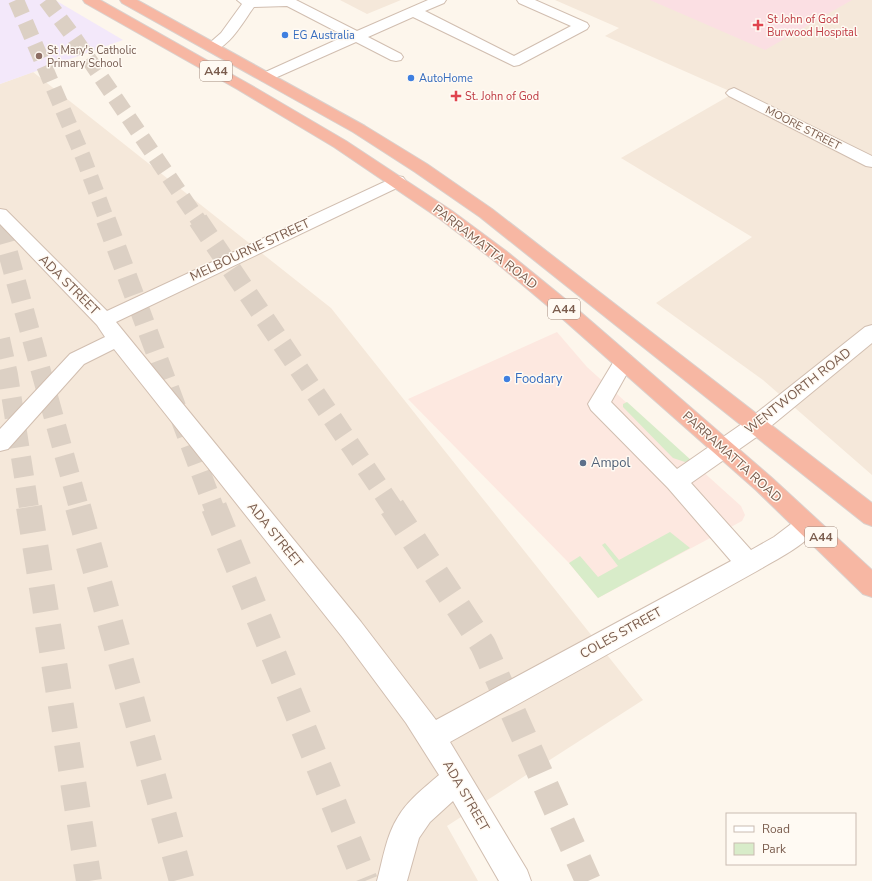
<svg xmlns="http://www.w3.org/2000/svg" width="872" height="881" viewBox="0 0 872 881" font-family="'Nunito Sans',sans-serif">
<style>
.residential{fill:#f5e8da}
.commercial{fill:#fde8e0}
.education{fill:#f3e8fa}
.medical{fill:#fbdfe3}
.green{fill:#d8ecc9}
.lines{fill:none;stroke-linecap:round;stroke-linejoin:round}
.highway-tunnel-far2{stroke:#dcd0c4;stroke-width:16;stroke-dasharray:16 8;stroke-linecap:butt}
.highway-tunnel-far1{stroke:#dcd0c4;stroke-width:20;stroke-dasharray:20 10;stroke-linecap:butt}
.highway-tunnel{stroke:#dcd0c4;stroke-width:26;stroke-dasharray:26 14;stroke-linecap:butt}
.minor-casing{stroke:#d1beb0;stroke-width:2}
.highway-casing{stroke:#dad1cd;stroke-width:2}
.minor{fill:#fff;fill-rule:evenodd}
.highway{fill:#f7b7a3;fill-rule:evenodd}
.health-dot{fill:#e0444e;stroke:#fffaf3;stroke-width:1.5}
.shop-dot{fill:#3f7fe0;stroke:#fffaf3;stroke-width:1.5}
.education-dot{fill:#8d6e63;stroke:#fffaf3;stroke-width:1.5}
.service-dot{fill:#5c6f8a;stroke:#fffaf3;stroke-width:1.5}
.labels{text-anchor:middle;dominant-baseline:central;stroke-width:3;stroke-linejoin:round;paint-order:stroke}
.far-health-label{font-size:11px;fill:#be3a42;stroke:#fffaf3;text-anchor:start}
.far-shop-label{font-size:11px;fill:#366cbe;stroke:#fffaf3;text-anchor:start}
.far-education-label{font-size:11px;fill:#785e54;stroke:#fffaf3;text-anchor:start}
.far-street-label{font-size:11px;fill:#7a5c4d;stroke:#fffaf3}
.shield{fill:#fffaf3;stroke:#a28b7f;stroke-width:1}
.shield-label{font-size:12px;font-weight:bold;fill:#7a5c4d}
.street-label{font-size:13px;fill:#7a5c4d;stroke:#fffaf3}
.shop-label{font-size:13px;fill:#366cbe;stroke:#fffaf3;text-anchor:start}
.service-label{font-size:13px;fill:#4e5e75;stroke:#fffaf3;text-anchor:start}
</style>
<rect width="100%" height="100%" fill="#fdf6ec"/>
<path class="residential" d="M 340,0 L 401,0 L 367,14 Z
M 555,0 L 872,0 L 872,475 L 763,380 L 656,303 L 752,237 L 621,158 L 734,93 L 605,36 L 619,28 Z
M 33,72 L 331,308 L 643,700 L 447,826 L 478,881 L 0,881 L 0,84 Z"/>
<path class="commercial" d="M 557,332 L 587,367 L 741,506 L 745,515 L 742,521 L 598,598 L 569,563 L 408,399 Z"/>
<path class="education" d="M 0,0 L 55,0 L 123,40 L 0,84 Z"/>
<path class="medical" d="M 650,0 L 852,0 L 765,50 Z"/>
<path class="green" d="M 627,402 L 692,461 L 685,462 L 673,458 L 623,407 L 623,404 Z
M 670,532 L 690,548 L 598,598 L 569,563 L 580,556 L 598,577 L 618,566 L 602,545 L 605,543 L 619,560 Z"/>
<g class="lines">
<path class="highway-tunnel-far2" d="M 16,0 L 83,157 L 107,221
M 46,0 L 73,36 L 199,221"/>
<path class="highway-tunnel-far1" d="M 106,220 L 214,508
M 198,220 L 393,508
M 0,224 L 79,508
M 0,339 L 8,375 L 29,508"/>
<path class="highway-tunnel" d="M 29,507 L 89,881
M 78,507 L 182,881
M 214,507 L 365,881
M 392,507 L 483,645 L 588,881"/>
<g class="minor-casing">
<path id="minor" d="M 237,0 L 296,0 L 357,31 L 428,0 L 446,0 L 444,3 L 425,11 L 514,56 L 571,26 L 519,3 L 517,0 L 535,0 L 587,23 L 589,26 L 587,29 L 519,65 L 514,66 L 413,17 L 368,37 L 401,54 L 403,57 L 401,60 L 396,61 L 391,60 L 356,42 L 266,82 L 261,80 L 258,77 L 261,74 L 345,36 L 287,6 L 254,7 C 244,20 226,55 207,50 L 205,47 L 221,33 L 242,4 Z
M 734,88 L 872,156 L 872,167 L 866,166 L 729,96 L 726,93 L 729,90 Z
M 397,176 L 403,177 L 406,181 L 403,185 L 116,322 L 361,622 L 436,720 L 731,561 L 668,488 L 591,410 L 588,404 L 617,356 L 624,354 L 631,356 L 634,361 L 611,402 L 677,469 L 749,419 L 865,327 L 872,325 L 872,343 L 765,431 L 691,483 L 751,550 L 774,537 L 799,518 L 807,515 L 815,518 L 819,525 C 809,544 775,560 757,571 L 450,742 L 527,870 L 531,881 L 499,881 L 453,801 L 430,822 L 419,838 L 407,881 L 377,881 C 383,859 386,836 398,817 C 408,800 424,788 439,775 L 406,723 L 343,638 L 114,349 L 84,364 L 8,449 L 0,451 L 0,429 L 70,354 L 105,337 L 97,325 L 0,224 L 0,209 L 6,210 L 107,311 Z"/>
</g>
<g class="highway-casing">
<path id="highway" d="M 83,0 L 100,0 L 247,83 L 346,141 L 452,211 L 506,251 L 570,303 L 772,478 L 872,570 L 872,597 L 863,594 L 756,490 L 556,313 L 492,259 L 440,219 L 334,147 L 237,89 L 85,3 Z
M 120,0 L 137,0 L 365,126 L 427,164 L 492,209 L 872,503 L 872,526 L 864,523 L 480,217 L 415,172 L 353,132 L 122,3 Z"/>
</g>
<use href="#minor" class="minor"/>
<use href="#highway" class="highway"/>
</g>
<g class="health-dot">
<path d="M756 19h4v4h4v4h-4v4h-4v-4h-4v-4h4z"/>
<path d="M454 90h4v4h4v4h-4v4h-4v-4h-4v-4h4z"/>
</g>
<g class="shop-dot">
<circle cx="285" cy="35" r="4"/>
<circle cx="411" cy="78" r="4"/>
<circle cx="507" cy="379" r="4"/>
</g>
<circle class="education-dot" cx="39" cy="56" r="4"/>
<circle class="service-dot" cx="583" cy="463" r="4"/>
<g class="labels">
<g class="far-health-label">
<text x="767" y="19">St John of God<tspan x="767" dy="13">Burwood Hospital</tspan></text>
<text x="465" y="96">St. John of God</text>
</g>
<g class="far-shop-label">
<text x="293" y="35">EG Australia</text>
<text x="419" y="78">AutoHome</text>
</g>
<g class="far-education-label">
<text x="47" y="50">St Mary's Catholic<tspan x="47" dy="13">Primary School</tspan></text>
</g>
<g class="far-street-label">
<text transform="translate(803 128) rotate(27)">MOORE STREET</text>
</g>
<g class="shield">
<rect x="200" y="61" width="32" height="20" rx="3"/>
<rect x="548" y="299" width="32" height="20" rx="3"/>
<rect x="805" y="527" width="32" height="20" rx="3"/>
</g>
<g class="shield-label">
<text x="216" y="71">A44</text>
<text x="564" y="309">A44</text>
<text x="821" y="537">A44</text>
</g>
<g class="street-label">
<text transform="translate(485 247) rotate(38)">PARRAMATTA ROAD</text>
<text transform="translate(250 250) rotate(-25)">MELBOURNE STREET</text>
<text transform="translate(69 285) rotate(45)">ADA STREET</text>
<text transform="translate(798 391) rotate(-38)">WENTWORTH ROAD</text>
<text transform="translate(732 457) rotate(42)">PARRAMATTA ROAD</text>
<text transform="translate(275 535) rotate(51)">ADA STREET</text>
<text transform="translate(621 633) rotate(-29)">COLES STREET</text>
<text transform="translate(466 796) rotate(60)">ADA STREET</text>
</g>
<g class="shop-label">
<text x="515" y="379">Foodary</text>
</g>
<g class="service-label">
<text x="591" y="463">Ampol</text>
</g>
</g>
<rect x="726" y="813" width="130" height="52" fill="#fffaf3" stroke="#cabbb1"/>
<rect x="734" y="826" width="20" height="6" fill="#ffffff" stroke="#cabbb1"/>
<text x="762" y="833" font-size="12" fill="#7a5c4d">Road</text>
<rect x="734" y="843" width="20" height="12" fill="#d8ecc9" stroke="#cabbb1"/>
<text x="762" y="853" font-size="12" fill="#7a5c4d">Park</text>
</svg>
